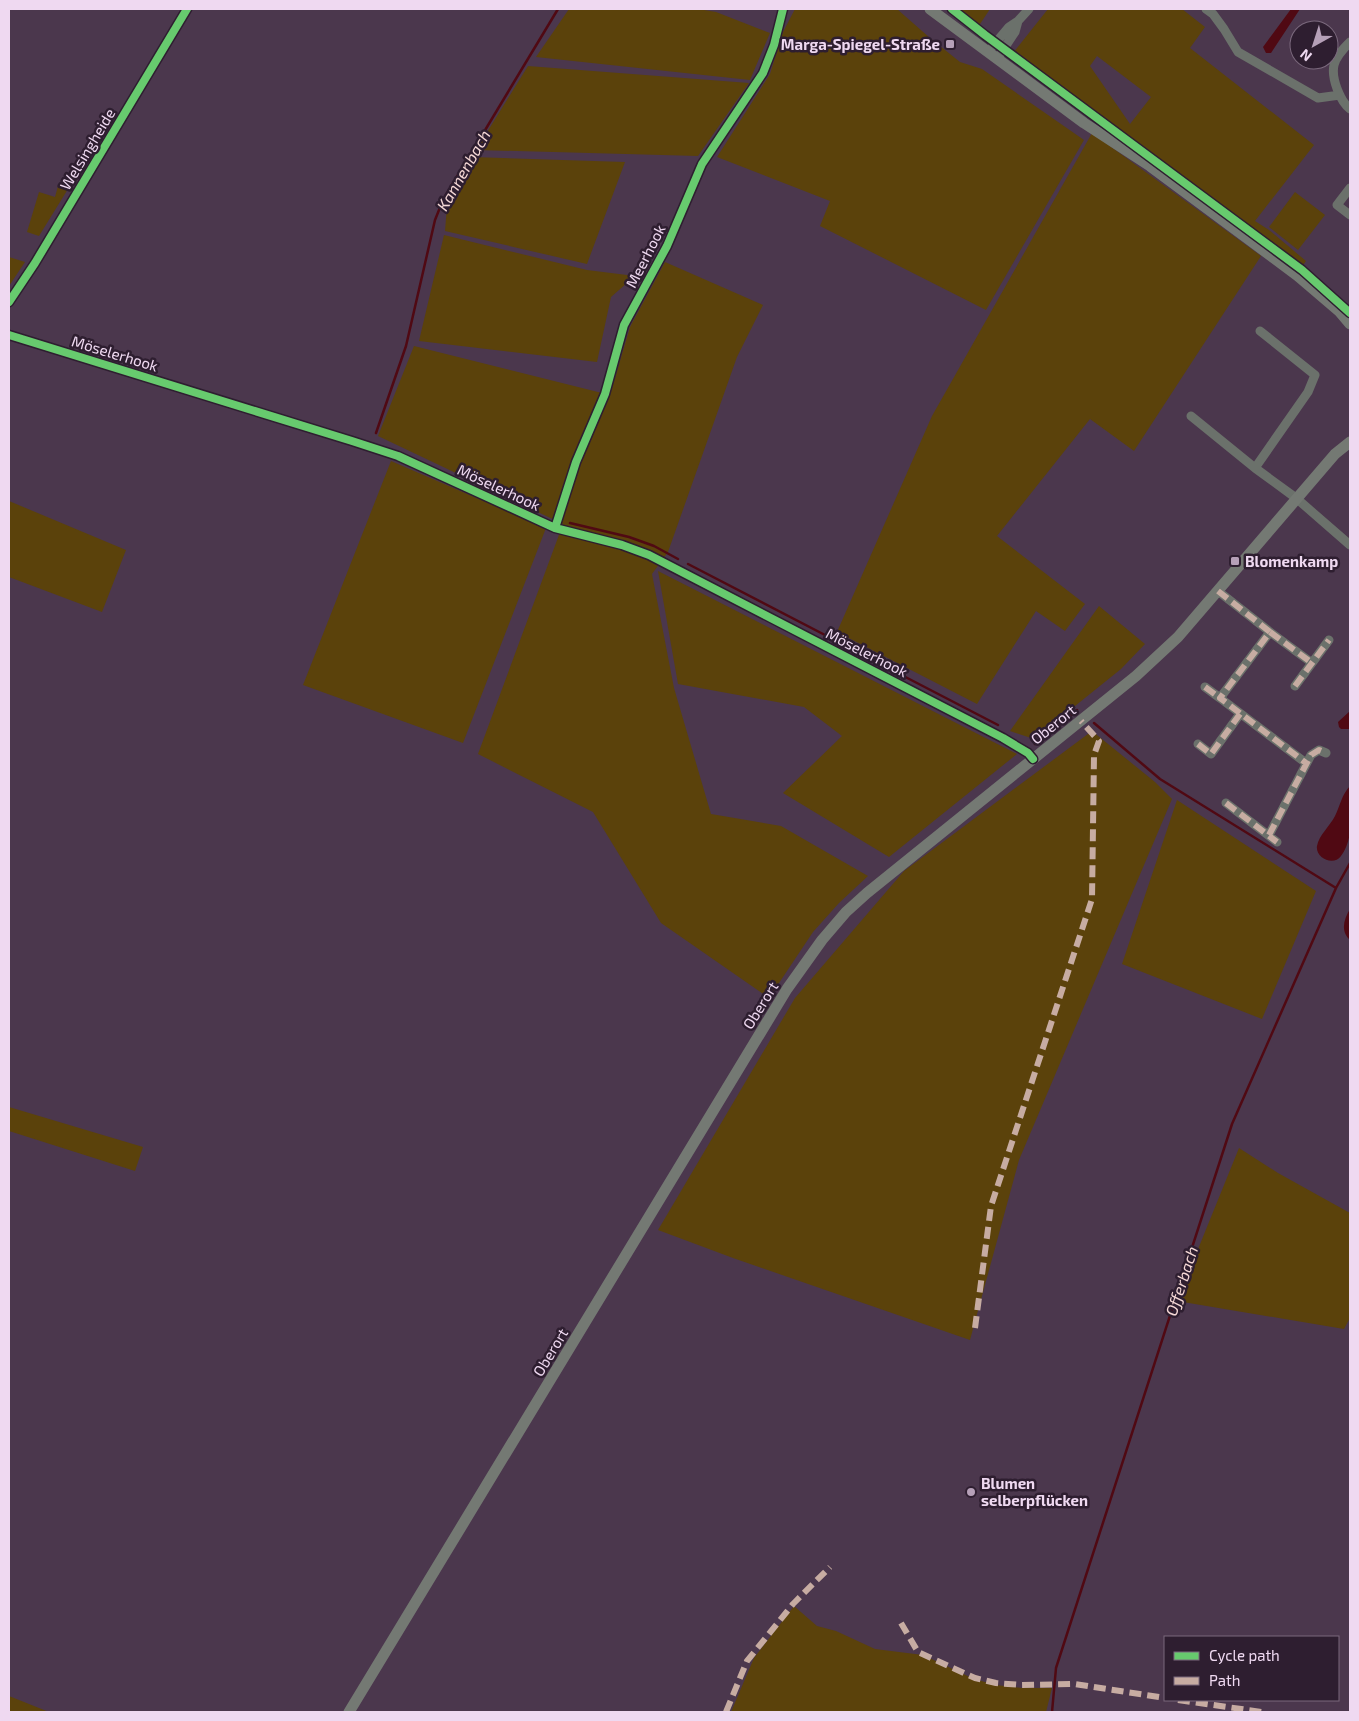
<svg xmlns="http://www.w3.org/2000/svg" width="1359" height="1721" viewBox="0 0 1359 1721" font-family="'Exo 2',sans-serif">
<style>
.green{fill:#5b420b;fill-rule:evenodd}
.water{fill:#500913}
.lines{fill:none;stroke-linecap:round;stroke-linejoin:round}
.stream{stroke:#500913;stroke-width:2.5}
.minor{stroke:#6b716b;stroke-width:9}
.major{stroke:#747973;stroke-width:11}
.quiet{stroke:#c7aca2;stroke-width:6;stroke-dasharray:12 6;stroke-linecap:butt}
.cycleway-casing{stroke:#2e1e30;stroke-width:11}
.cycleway{stroke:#67ca6e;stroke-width:8}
.poi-dot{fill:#b6a0b8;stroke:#2e1e30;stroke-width:2}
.labels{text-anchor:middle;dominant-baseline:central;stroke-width:5;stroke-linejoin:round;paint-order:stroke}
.poi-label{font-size:15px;font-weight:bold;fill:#efd9f1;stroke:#2e1e30;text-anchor:start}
.street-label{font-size:15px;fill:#efd9f1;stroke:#2e1e30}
.water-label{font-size:16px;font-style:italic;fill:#f5d8d6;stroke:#2e1e30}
</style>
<rect width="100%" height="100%" fill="#4b374d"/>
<path class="green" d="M 569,9 L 698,9 L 716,12 L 770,33 L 750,80 L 536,57 Z
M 795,9 L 897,9 L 930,38 L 960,62 L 982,69 L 1084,140 L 986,310 L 820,226 L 830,201 L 717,157 L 770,74 L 783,32 Z
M 954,9 L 990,9 L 980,24 L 969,20 Z
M 1048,9 L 1182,9 L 1205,27 L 1190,48 L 1314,145 L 1255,221 L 1269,230 L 1306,261 L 1301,268 L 1013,53 ZM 1097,56 L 1151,97 L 1130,124 L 1090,66 Z
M 528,66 L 749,83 L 698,156 L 476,150 Z
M 1092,133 L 1261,256 L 1134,451 L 1090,419 L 997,536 L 1085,604 L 1065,631 L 1036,611 L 977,704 L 837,632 L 932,416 Z
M 472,157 L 625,162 L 587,264 L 445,231 L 447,206 Z
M 58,186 L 68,189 L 39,236 L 27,232 L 39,192 L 55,197 Z
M 1295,192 L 1325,215 L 1298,250 L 1269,227 Z
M 444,235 L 587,270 L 635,276 L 611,297 L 597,362 L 419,341 Z
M 9,257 L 25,262 L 9,286 Z
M 665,262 L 763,305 L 737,357 L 668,552 L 652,574 L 674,688 L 711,814 L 781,826 L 868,876 L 839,903 L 813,932 L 769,998 L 661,923 L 593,812 L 478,754 L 563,524 L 378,436 L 414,346 L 610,395 L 630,327 Z
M 391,461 L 546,528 L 463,743 L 303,685 Z
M 9,501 L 126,550 L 102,612 L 9,577 Z
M 658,571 L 1017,754 L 889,857 L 783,793 L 842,736 L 804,707 L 678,684 Z
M 1099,606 L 1145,644 L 1121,669 L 1034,739 L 1010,731 Z
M 1092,731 L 1155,782 L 1172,799 L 1019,1160 L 970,1340 L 733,1258 L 658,1230 L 795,998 L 904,871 Z
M 1177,800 L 1316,891 L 1262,1019 L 1122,964 Z
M 9,1107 L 143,1147 L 135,1171 L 9,1131 Z
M 1239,1148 L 1278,1173 L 1350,1213 L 1350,1318 L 1344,1329 L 1177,1301 Z
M 794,1606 L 817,1626 L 836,1631 L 875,1649 L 923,1655 L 974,1679 L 996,1685 L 1022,1688 L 1052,1688 L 1046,1712 L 731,1712 L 754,1658 Z
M 9,1696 L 49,1712 L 9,1712 Z"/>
<path class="water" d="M 1291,9 L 1300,9 L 1271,53 L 1266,53 L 1263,47 Z
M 1350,711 L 1350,729 L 1341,729 L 1339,727 L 1338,722 Z
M 1350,786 C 1351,808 1355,837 1341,856 C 1333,867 1315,857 1317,846 C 1319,835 1330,826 1335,816 C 1340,806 1342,794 1350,786 Z
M 1350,909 L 1350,940 C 1340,931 1344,919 1350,909 Z"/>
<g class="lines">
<path class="stream" d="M 376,433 L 406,346 L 435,220 L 443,200 L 558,9
M 570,523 L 629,537 L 654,546 L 678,559
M 688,564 L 852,649
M 861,654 L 998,725
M 1094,723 L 1160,779 L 1336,888
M 1035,744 L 1077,710
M 1052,1712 L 1056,1668 L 1232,1124 L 1336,888 L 1350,863"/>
<path class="minor" d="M 1206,9 L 1213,14 L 1224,29 L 1238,52 L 1318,98 L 1340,95
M 1350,42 C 1344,48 1336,56 1334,65 C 1331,78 1340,101 1350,109
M 988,52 L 1009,27 L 1018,21 L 1029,9
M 997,59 L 1015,32 L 1018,21
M 1350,188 L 1337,205 L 1350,215
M 9,302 L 35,263 L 187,9
M 9,335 L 352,441 L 398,456 L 555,528 L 622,545 L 649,555 L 1003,738 L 1028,753 L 1033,759
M 1191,416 L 1255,468 L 1296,498 L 1350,545
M 1255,468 L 1308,392 L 1315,375 L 1260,331
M 555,528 L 576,462 L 605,394 L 624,325 L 667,246 L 702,164 L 763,73 L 774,45 L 783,9
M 1218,591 L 1270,632 L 1220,698 L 1306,763
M 1270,632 L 1312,663
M 1295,686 L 1329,640
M 1205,687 L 1220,698
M 1198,744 L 1211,754 L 1240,714
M 1226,803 L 1277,842
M 1269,835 L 1311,755 L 1319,750 L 1326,753"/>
<path class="major" d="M 930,9 L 1084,123 L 1150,166 L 1298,276 L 1339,311 L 1350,324
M 349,1712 L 787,989 L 822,940 L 846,912 L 867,893 L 1136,676 L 1178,637 L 1335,454 L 1350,442"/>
<path class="quiet" d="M 1218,591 L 1270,632 L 1220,698 L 1306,763
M 1270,632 L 1312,663
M 1295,686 L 1329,640
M 1205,687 L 1220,698
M 1198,744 L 1211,754 L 1240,714
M 1226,803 L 1277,842
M 1269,835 L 1311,755 L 1319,750 L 1326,753
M 975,1328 L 991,1206 L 1092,899 L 1094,755 L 1099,741 L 1081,721
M 901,1623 L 918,1652 L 975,1678 L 996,1683 L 1021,1685 L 1075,1684 L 1165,1698
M 1178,1700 L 1262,1712
M 726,1712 L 747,1661 L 793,1604 L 830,1567"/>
<g class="cycleway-casing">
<path id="cycleway" d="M 952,9 L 985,35 L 1302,270 L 1350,313
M 9,302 L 35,263 L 187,9
M 9,335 L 352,441 L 398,456 L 555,528 L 622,545 L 649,555 L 1003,738 L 1028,753 L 1033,759
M 555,528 L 576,462 L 605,394 L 624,325 L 667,246 L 702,164 L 763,73 L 774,45 L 783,9"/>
</g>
<use href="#cycleway" class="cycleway"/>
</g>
<g class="poi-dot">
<rect x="945" y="39" width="10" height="10" rx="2.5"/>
<rect x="1230" y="556" width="10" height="10" rx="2.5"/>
<circle cx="971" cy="1492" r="5"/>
</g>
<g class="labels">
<g class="poi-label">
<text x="940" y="44" text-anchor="end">Marga-Spiegel-Straße</text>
<text x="1245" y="561">Blomenkamp</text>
<text x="981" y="1483">Blumen<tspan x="981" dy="17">selberpflücken</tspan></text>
</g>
<g class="street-label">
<text transform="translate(87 149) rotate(-59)">Welsingheide</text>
<text transform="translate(645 256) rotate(-63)">Meerhook</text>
<text transform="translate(115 353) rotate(17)">Möselerhook</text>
<text transform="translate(499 487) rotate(25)">Möselerhook</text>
<text transform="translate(867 652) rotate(27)">Möselerhook</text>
<text transform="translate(1053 724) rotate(-39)">Oberort</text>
<text transform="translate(760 1005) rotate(-58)">Oberort</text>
<text transform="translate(550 1352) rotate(-59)">Oberort</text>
</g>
<g class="water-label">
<text transform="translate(463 170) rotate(-60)">Kannenbach</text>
<text transform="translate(1181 1281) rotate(-72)">Offerbach</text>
</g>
</g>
<rect width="1359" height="1721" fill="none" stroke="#efd9f1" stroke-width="20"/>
<rect x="1164" y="1636" width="175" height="65" fill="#2e1e30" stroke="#7b697d"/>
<rect x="1174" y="1652" width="25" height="8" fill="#67ca6e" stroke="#7b697d"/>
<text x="1209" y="1661" font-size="15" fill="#efd9f1">Cycle path</text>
<rect x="1174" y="1677" width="25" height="8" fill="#c7aca2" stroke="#7b697d"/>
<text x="1209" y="1686" font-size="15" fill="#efd9f1">Path</text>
<g transform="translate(1314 45) rotate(219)"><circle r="24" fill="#2e1e30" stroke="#7b697d"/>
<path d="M0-4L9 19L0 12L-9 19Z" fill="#b6a0b8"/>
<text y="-8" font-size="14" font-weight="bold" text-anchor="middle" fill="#efd9f1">N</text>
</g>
</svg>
